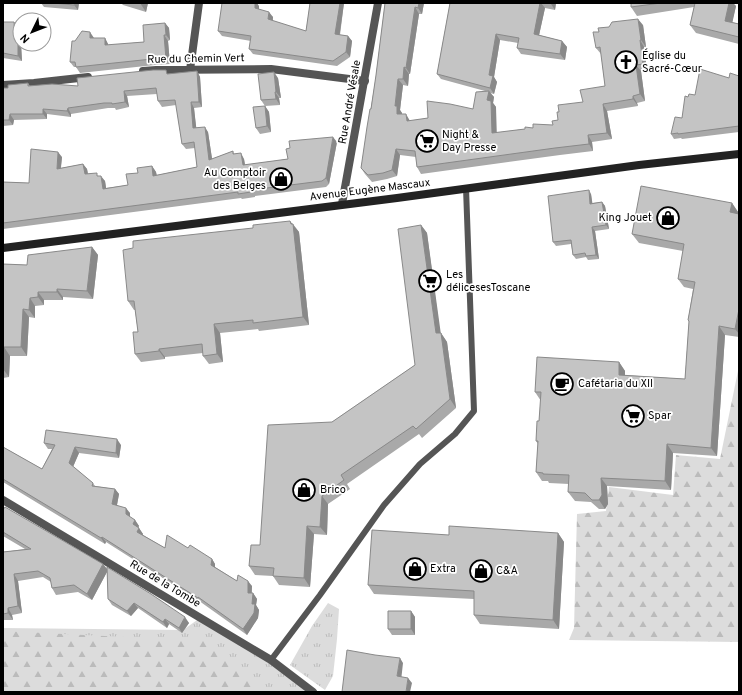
<svg xmlns="http://www.w3.org/2000/svg" width="742" height="695" viewBox="0 0 742 695" font-family="Overpass,sans-serif">
<style>
.grass{fill:url(#grass-tufts)}
.forest{fill:url(#forest-firs)}
.lines{fill:none;stroke-linecap:round;stroke-linejoin:round}
.service{stroke:#555;stroke-width:6}
.minor{stroke:#555;stroke-width:8}
.tertiary{stroke:#555;stroke-width:8}
.secondary{stroke:#222;stroke-width:8}
.wall{fill:#a9a9a9}
.shaded-wall{fill:#898989}
.building{fill:#c4c4c4;stroke:#898989}
.labels{text-anchor:middle;dominant-baseline:central;stroke-width:3.5;stroke-linejoin:round;paint-order:stroke}
.poi-label{font-size:11px;fill:#000;stroke:#fff;text-anchor:start}
.street-label{font-size:11px;fill:#000;stroke:#fff}
</style>
<defs>
<pattern id="grass-tufts" width="24" height="20" patternUnits="userSpaceOnUse"><rect width="24" height="20" fill="#dcdcdc"/><path d="M3 7l-1-3M5 7V3M7 7l1-3M15 17l-1-3M17 17v-4M19 17l1-3" fill="none" stroke="#bbb"/></pattern>
<pattern id="forest-firs" width="22" height="20" patternUnits="userSpaceOnUse"><rect width="22" height="20" fill="#dcdcdc"/><path d="M5 1l3.5 6h-7zM16 11l3.5 6h-7z" fill="#bbb"/></pattern>
</defs>
<rect width="100%" height="100%" fill="#fff"/>
<path class="grass" d="M 328,603 L 339,609 L 337,639 L 333,676 L 325,690 L 290,665 L 312,626 Z
M 200,618 L 313,692 L 3,692 L 3,628 L 183,630 Z"/>
<path class="forest" d="M 739,366 L 739,642 L 569,640 L 574,628 L 577,514 L 606,511 L 609,487 L 673,495 L 676,455 L 720,459 Z
M 3,631 L 206,641 L 264,686 L 264,692 L 3,692 Z"/>
<g class="lines">
<path class="service" d="M 271,660 L 320,595 L 384,505 L 420,464 L 455,434 L 474,411 L 466,188"/>
<path class="minor" d="M 190,70 L 199,3
M 143,71 L 156,70 L 271,69 L 365,81
M 3,85 L 34,83 L 88,77
M 3,500 L 271,660 L 313,692"/>
<path class="tertiary" d="M 342,204 L 378,3"/>
<path class="secondary" d="M 3,248 L 397,198 L 639,165 L 739,154"/>
</g>
<path class="wall" d="M 41,3 L 79,3 L 78,10 L 44,7 Z
M 121,3 L 148,3 L 146,12 L 123,5 Z
M 310,3 L 344,3 L 340,35 L 348,36 L 352,41 L 350,57 L 337,66 L 253,54 L 249,49 L 251,41 L 222,36 L 218,31 L 259,6 L 259,9 L 273,17 L 273,21 L 306,31 Z
M 385,3 L 424,3 L 422,14 L 419,14 L 410,74 L 409,74 L 408,86 L 403,85 L 400,110 L 402,113 L 402,114 L 410,121 L 428,118 L 473,109 L 485,91 L 441,79 L 437,74 L 450,3 L 556,3 L 555,10 L 545,8 L 539,35 L 562,41 L 567,47 L 565,60 L 521,54 L 517,48 L 518,43 L 500,40 L 494,77 L 497,82 L 494,94 L 490,93 L 494,97 L 493,103 L 496,107 L 496,133 L 553,125 L 558,120 L 559,112 L 583,102 L 605,86 L 601,54 L 596,48 L 643,25 L 646,47 L 644,47 L 647,70 L 641,71 L 645,101 L 637,103 L 638,106 L 607,111 L 612,139 L 592,142 L 593,151 L 560,155 L 421,174 L 417,167 L 416,157 L 400,155 L 397,176 L 387,179 L 372,182 L 365,174 L 361,168 L 376,76 L 376,75 Z
M 631,3 L 733,3 L 736,6 L 732,22 L 739,24 L 739,44 L 696,33 L 690,25 L 694,7 L 637,16 L 631,7 Z
M 3,7 L 4,9 L 4,22 L 14,22 L 18,27 L 20,44 L 21,44 L 22,61 L 3,58 Z
M 165,23 L 169,28 L 170,40 L 168,41 L 170,64 L 155,65 L 80,73 L 76,67 L 74,67 L 70,62 L 94,38 L 105,38 L 108,44 L 108,45 L 144,42 Z
M 197,71 L 200,77 L 202,107 L 194,108 L 196,128 L 208,132 L 212,159 L 233,151 L 234,154 L 244,159 L 245,165 L 288,159 L 337,142 L 329,184 L 326,187 L 255,196 L 255,197 L 242,199 L 241,198 L 3,229 L 3,182 L 29,183 L 62,157 L 61,168 L 83,164 L 87,169 L 88,174 L 99,176 L 105,181 L 106,188 L 128,185 L 138,173 L 152,166 L 156,172 L 157,175 L 197,167 L 195,148 L 186,149 L 182,144 L 176,105 L 162,107 L 158,101 L 157,94 L 127,96 L 129,107 L 116,110 L 115,108 L 108,108 L 71,114 L 71,117 L 47,114 L 47,119 L 14,120 L 13,125 L 3,126 L 3,88 L 8,88 L 28,83 L 30,86 L 78,86 L 169,74 Z
M 739,76 L 739,132 L 682,139 L 681,138 L 674,139 L 671,134 L 682,118 L 688,97 L 695,95 L 729,78 Z
M 278,78 L 281,98 L 279,98 L 280,105 L 265,106 L 269,112 L 271,132 L 260,134 L 256,128 L 265,106 L 261,100 Z
M 591,194 L 592,203 L 602,202 L 605,206 L 609,229 L 595,231 L 599,259 L 588,260 L 586,257 L 576,259 L 573,255 L 571,244 L 556,246 L 553,242 Z
M 732,203 L 738,212 L 738,214 L 739,214 L 739,337 L 725,335 L 717,456 L 673,453 L 671,490 L 607,486 L 608,504 L 605,509 L 599,509 L 591,502 L 575,501 L 568,492 L 569,484 L 549,483 L 548,481 L 542,481 L 536,472 L 538,444 L 536,441 L 539,421 L 541,401 L 535,392 L 619,362 L 625,371 L 625,375 L 685,379 L 689,322 L 688,320 L 693,289 L 684,287 L 678,279 L 683,251 L 639,243 L 632,234 Z
M 293,224 L 299,232 L 309,325 L 259,331 L 258,329 L 220,333 L 223,362 L 209,364 L 203,356 L 203,353 L 165,357 L 165,359 L 141,362 L 135,354 L 138,332 L 135,310 L 134,310 L 128,301 Z
M 421,225 L 427,233 L 440,333 L 441,333 L 447,342 L 456,408 L 422,438 L 419,434 L 347,484 L 350,489 L 328,504 L 327,535 L 314,534 L 310,587 L 279,585 L 273,576 L 255,575 L 249,566 L 260,545 L 332,422 L 415,365 Z
M 92,247 L 98,255 L 93,299 L 63,297 L 63,300 L 44,300 L 44,305 L 35,306 L 35,318 L 29,317 L 27,356 L 10,356 L 9,377 L 3,378 L 3,264 L 27,265 Z
M 44,443 L 121,445 L 119,458 L 79,453 L 73,467 L 93,483 L 95,486 L 115,489 L 119,494 L 117,505 L 130,513 L 130,517 L 135,520 L 139,526 L 138,527 L 143,534 L 143,535 L 165,548 L 188,548 L 212,559 L 215,564 L 215,567 L 237,581 L 252,586 L 252,593 L 253,593 L 257,599 L 256,605 L 259,610 L 258,618 L 247,635 L 202,603 L 106,542 L 105,544 L 3,482 L 3,447 L 42,469 L 52,449 L 48,449 Z
M 3,510 L 107,569 L 189,623 L 182,633 L 169,624 L 167,628 L 138,608 L 131,616 L 112,605 L 108,599 L 107,572 L 92,600 L 78,592 L 56,595 L 52,588 L 51,582 L 43,577 L 18,581 L 22,613 L 12,615 L 13,620 L 3,620 L 3,552 L 25,549 L 3,536 Z
M 558,533 L 564,542 L 559,629 L 480,624 L 474,615 L 474,599 L 374,594 L 368,585 L 449,535 Z
M 411,611 L 415,617 L 415,635 L 392,635 L 388,629 Z"/>
<path class="shaded-wall" d="M 75,3 L 79,3 L 78,10 L 74,5 Z
M 140,3 L 148,3 L 146,12 Z
M 255,3 L 257,3 L 259,6 L 259,13 L 255,8 Z
M 340,3 L 344,3 L 339,39 L 335,34 Z
M 419,3 L 424,3 L 422,14 L 418,8 Z
M 540,3 L 541,3 L 545,8 L 538,40 L 534,34 Z
M 551,3 L 556,3 L 555,10 L 551,4 Z
M 729,3 L 733,3 L 736,6 L 731,29 L 725,21 Z
M 3,7 L 4,9 L 4,28 L 3,26 Z
M 415,7 L 419,14 L 410,74 L 406,68 Z
M 269,12 L 273,17 L 272,25 L 268,19 Z
M 638,19 L 643,25 L 646,47 L 641,40 Z
M 14,22 L 18,27 L 19,35 L 20,37 L 20,44 L 21,44 L 22,61 L 18,56 L 15,34 Z
M 165,23 L 169,28 L 170,40 L 166,35 Z
M 90,32 L 94,38 L 94,43 L 90,38 Z
M 496,34 L 500,40 L 494,77 L 497,82 L 494,94 L 490,88 L 489,75 Z
M 164,35 L 168,41 L 170,64 L 166,59 Z
M 348,36 L 352,41 L 350,57 L 346,52 Z
M 105,38 L 108,44 L 108,51 L 105,45 Z
M 640,40 L 644,47 L 647,70 L 643,64 Z
M 562,41 L 567,47 L 565,60 L 560,54 Z
M 636,65 L 641,71 L 645,101 L 640,94 Z
M 404,67 L 409,74 L 408,86 L 403,79 Z
M 197,71 L 200,77 L 202,107 L 199,102 Z
M 274,72 L 278,78 L 281,98 L 276,92 Z
M 398,79 L 403,85 L 400,110 L 402,113 L 401,120 L 397,114 L 395,106 Z
M 124,91 L 127,96 L 129,107 L 125,102 Z
M 489,91 L 494,97 L 493,103 L 496,107 L 497,140 L 492,133 L 487,100 Z
M 275,92 L 279,98 L 280,105 L 276,99 Z
M 633,96 L 637,103 L 638,106 L 633,99 Z
M 191,102 L 194,108 L 197,134 L 193,128 Z
M 603,104 L 607,111 L 612,139 L 607,133 Z
M 265,106 L 269,112 L 271,132 L 267,126 Z
M 68,108 L 71,114 L 71,117 L 67,111 Z
M 43,109 L 47,114 L 47,119 L 43,114 Z
M 10,114 L 14,120 L 13,125 L 9,120 Z
M 406,114 L 410,121 L 407,121 Z
M 205,127 L 208,132 L 213,165 L 209,160 Z
M 588,135 L 592,142 L 593,151 L 589,144 Z
M 333,137 L 337,142 L 329,184 L 326,178 Z
M 396,149 L 400,155 L 397,176 L 392,170 Z
M 58,152 L 62,157 L 60,174 L 57,169 Z
M 241,153 L 244,159 L 246,171 L 243,165 Z
M 83,164 L 87,169 L 89,180 L 85,174 Z
M 152,166 L 156,172 L 157,181 L 153,176 Z
M 101,176 L 105,181 L 107,194 L 103,189 Z
M 589,190 L 591,194 L 593,207 L 590,204 Z
M 602,202 L 605,206 L 609,229 L 606,225 Z
M 732,203 L 738,212 L 736,221 L 730,212 Z
M 290,221 L 299,232 L 309,325 L 303,317 Z
M 421,225 L 427,233 L 442,342 L 436,333 Z
M 592,227 L 595,231 L 599,259 L 596,255 Z
M 92,247 L 98,255 L 93,299 L 87,291 Z
M 57,289 L 63,297 L 63,300 L 57,292 Z
M 38,292 L 44,300 L 44,305 L 38,297 Z
M 30,298 L 35,306 L 35,318 L 29,310 Z
M 23,309 L 29,317 L 27,356 L 21,347 Z
M 739,309 L 739,334 L 735,329 Z
M 214,324 L 220,333 L 223,362 L 217,354 Z
M 719,326 L 725,335 L 717,456 L 711,448 Z
M 441,333 L 447,342 L 456,408 L 450,399 Z
M 4,347 L 10,356 L 9,377 L 3,369 Z
M 159,349 L 165,357 L 165,359 L 159,351 Z
M 619,362 L 625,371 L 625,384 L 619,375 Z
M 117,439 L 121,445 L 119,458 L 116,453 Z
M 667,444 L 673,453 L 671,490 L 665,481 Z
M 75,447 L 79,453 L 72,469 L 69,463 Z
M 601,478 L 607,486 L 608,504 L 605,509 L 599,500 Z
M 115,489 L 119,494 L 116,510 L 112,504 Z
M 322,496 L 328,504 L 327,535 L 320,527 Z
M 126,508 L 130,513 L 130,520 L 126,514 Z
M 135,520 L 139,526 L 137,530 L 133,524 Z
M 307,526 L 314,534 L 310,587 L 304,578 Z
M 139,528 L 143,534 L 141,537 L 137,532 Z
M 558,533 L 564,542 L 559,629 L 553,620 Z
M 102,537 L 106,542 L 105,544 L 101,538 Z
M 212,559 L 215,564 L 215,570 L 211,565 Z
M 103,564 L 108,570 L 92,600 L 87,594 Z
M 14,574 L 18,581 L 22,613 L 18,606 Z
M 248,581 L 252,586 L 251,598 L 248,593 Z
M 253,593 L 257,599 L 256,605 L 259,610 L 258,618 L 247,635 L 243,629 L 252,604 Z
M 134,603 L 138,608 L 131,616 L 127,611 Z
M 8,608 L 12,615 L 13,620 L 8,613 Z
M 411,611 L 415,617 L 415,635 L 411,629 Z
M 185,617 L 189,623 L 182,633 L 179,628 Z
M 165,619 L 169,624 L 167,628 L 163,622 Z
M 400,658 L 403,663 L 401,681 L 397,676 Z
M 408,678 L 412,683 L 410,692 L 406,692 Z"/>
<path class="building" d="M 53,3 L 75,3 L 74,5 Z
M 222,3 L 255,3 L 255,8 L 269,12 L 268,19 L 306,31 L 310,3 L 340,3 L 335,34 L 348,36 L 346,52 L 333,61 L 249,49 L 251,36 L 218,31 Z
M 385,3 L 419,3 L 418,8 L 415,7 L 406,68 L 404,67 L 403,79 L 398,79 L 395,106 L 397,106 L 397,114 L 406,114 L 407,121 L 428,118 L 427,101 L 450,104 L 473,109 L 476,92 L 489,91 L 487,100 L 491,101 L 492,133 L 525,129 L 525,127 L 533,128 L 533,124 L 553,125 L 552,121 L 558,120 L 557,112 L 559,112 L 558,105 L 583,102 L 580,90 L 605,86 L 600,47 L 596,48 L 593,32 L 599,32 L 598,28 L 609,27 L 612,22 L 638,19 L 641,40 L 640,40 L 643,64 L 636,65 L 640,94 L 633,96 L 633,99 L 603,104 L 607,133 L 588,135 L 589,144 L 555,148 L 417,167 L 415,151 L 396,149 L 392,170 L 383,173 L 368,175 L 361,168 L 367,127 L 370,109 L 371,109 L 376,75 Z
M 450,3 L 540,3 L 534,34 L 562,41 L 560,54 L 517,48 L 519,38 L 496,34 L 489,75 L 493,76 L 490,88 L 437,74 Z
M 631,3 L 661,3 L 631,7 Z
M 695,3 L 729,3 L 725,21 L 739,24 L 739,37 L 690,25 Z
M 3,22 L 14,22 L 15,34 L 18,34 L 18,56 L 3,53 Z
M 165,23 L 166,35 L 164,35 L 166,59 L 152,59 L 76,67 L 75,62 L 70,62 L 72,41 L 75,41 L 82,31 L 90,32 L 90,38 L 105,38 L 105,45 L 144,42 L 143,25 Z
M 700,69 L 729,78 L 730,73 L 739,76 L 739,126 L 678,134 L 678,133 L 671,134 L 675,117 L 682,118 L 685,96 L 688,97 L 689,94 L 695,95 Z
M 153,70 L 166,70 L 167,74 L 197,71 L 199,102 L 191,102 L 193,128 L 205,127 L 209,160 L 233,151 L 233,154 L 241,153 L 243,165 L 288,159 L 286,149 L 290,148 L 289,141 L 333,137 L 326,178 L 322,181 L 251,190 L 251,192 L 238,194 L 238,192 L 3,223 L 3,182 L 29,183 L 31,149 L 58,152 L 57,169 L 83,164 L 85,174 L 97,173 L 97,176 L 101,176 L 103,189 L 128,185 L 126,174 L 138,173 L 137,168 L 152,166 L 153,176 L 197,167 L 194,142 L 182,144 L 175,100 L 158,101 L 156,88 L 124,91 L 125,102 L 112,104 L 112,103 L 104,103 L 68,108 L 67,111 L 43,109 L 43,114 L 10,114 L 9,120 L 3,120 L 3,88 L 8,88 L 8,85 L 28,83 L 28,86 L 52,84 L 78,86 L 77,78 Z
M 274,72 L 276,92 L 275,92 L 276,99 L 261,100 L 258,74 Z
M 265,106 L 267,126 L 256,128 L 253,107 Z
M 641,186 L 732,203 L 730,212 L 739,214 L 739,309 L 735,329 L 719,326 L 711,448 L 667,444 L 665,481 L 601,478 L 602,495 L 599,500 L 592,500 L 585,493 L 568,492 L 569,475 L 543,474 L 543,473 L 536,472 L 538,441 L 536,441 L 537,421 L 539,421 L 541,392 L 535,392 L 537,357 L 619,362 L 619,375 L 685,379 L 689,321 L 688,320 L 695,282 L 678,279 L 684,244 L 632,234 Z
M 589,190 L 590,204 L 602,202 L 606,225 L 592,227 L 596,255 L 586,256 L 585,253 L 573,255 L 571,240 L 553,242 L 548,196 Z
M 290,221 L 291,224 L 293,224 L 303,317 L 253,323 L 253,320 L 214,324 L 217,354 L 203,356 L 202,344 L 159,349 L 159,351 L 135,354 L 133,332 L 138,332 L 134,301 L 128,301 L 123,250 L 133,248 L 133,241 L 253,228 L 253,225 Z
M 421,225 L 436,333 L 441,333 L 450,399 L 416,429 L 413,426 L 341,475 L 344,480 L 322,496 L 320,527 L 307,526 L 304,578 L 273,576 L 274,568 L 249,566 L 251,545 L 260,545 L 268,425 L 332,422 L 415,365 L 398,229 Z
M 92,247 L 87,291 L 57,289 L 57,292 L 38,292 L 38,297 L 30,298 L 29,310 L 23,309 L 21,347 L 4,347 L 3,369 L 3,264 L 27,265 L 28,255 Z
M 46,430 L 117,439 L 116,453 L 75,447 L 69,463 L 93,483 L 92,486 L 115,489 L 112,504 L 126,508 L 126,514 L 135,520 L 133,524 L 139,528 L 137,532 L 165,548 L 167,535 L 188,548 L 190,545 L 212,559 L 211,565 L 237,581 L 238,575 L 248,581 L 248,593 L 253,593 L 252,604 L 255,604 L 254,613 L 243,629 L 198,597 L 198,598 L 179,586 L 102,537 L 101,538 L 3,479 L 3,447 L 42,469 L 55,445 L 44,443 Z
M 5,507 L 103,564 L 87,594 L 74,585 L 52,588 L 50,578 L 38,571 L 14,574 L 18,606 L 8,608 L 8,613 L 3,614 L 3,552 L 31,549 L 3,532 L 3,510 Z
M 449,526 L 558,533 L 553,620 L 474,615 L 474,591 L 368,585 L 372,530 L 449,535 Z
M 107,567 L 151,594 L 185,617 L 179,628 L 165,619 L 163,622 L 134,603 L 127,611 L 108,599 Z
M 388,611 L 411,611 L 411,629 L 388,629 Z
M 347,650 L 375,655 L 400,658 L 397,676 L 408,678 L 406,692 L 342,692 Z"/>
<defs>
<g id="church-ring" transform="scale(1.15)"><circle r="9.5" fill="#fff" stroke="#000" stroke-width="1.5"/><path d="M-1.2-6h2.4v3.5h3.3v2.4h-3.3V6h-2.4V-.1h-3.3v-2.4h3.3Z" fill="#000"/></g>
<g id="supermarket-ring" transform="scale(1.15)"><circle r="9.5" fill="#fff" stroke="#000" stroke-width="1.5"/><path d="M-6-5.5h2.5l.6 2H6L4.5 2H-2.5L-4.4-4H-6ZM-1.5 3.2a1.3 1.3 0 1 0 .1 0ZM3 3.2a1.3 1.3 0 1 0 .1 0Z" fill="#000"/></g>
<g id="shop-ring" transform="scale(1.15)"><circle r="9.5" fill="#fff" stroke="#000" stroke-width="1.5"/><path d="M-5-2.5h2.3a2.7 3.5 0 0 1 5.4 0H5L5.5 6h-11ZM-1.5-2.5h3a1.5 2.3 0 0 0-3 0Z" fill="#000"/></g>
<g id="cafe-ring" transform="scale(1.15)"><circle r="9.5" fill="#fff" stroke="#000" stroke-width="1.5"/><path d="M-5.5-4.5H6V0H3Q3 3.5 0 3.5H-2.5Q-5.5 3.5-5.5 0ZM3-3.2v2h1.7v-2ZM-6 4.5H4V6H-6Z" fill="#000"/></g>
</defs>
<g fill-rule="evenodd">
<use href="#church-ring" x="626" y="62"/>
<use href="#supermarket-ring" x="427" y="141"/>
<use href="#shop-ring" x="281" y="179"/>
<use href="#shop-ring" x="668" y="218"/>
<use href="#supermarket-ring" x="430" y="281"/>
<use href="#cafe-ring" x="562" y="384"/>
<use href="#supermarket-ring" x="633" y="416"/>
<use href="#shop-ring" x="304" y="490"/>
<use href="#shop-ring" x="415" y="569"/>
<use href="#shop-ring" x="481" y="571"/>
</g>
<g class="labels">
<g class="poi-label">
<text x="642" y="56">Église du<tspan x="642" dy="13">Sacré-Cœur</tspan></text>
<text x="442" y="135">Night &amp;<tspan x="442" dy="13">Day Presse</tspan></text>
<text x="266" y="173" text-anchor="end">Au Comptoir<tspan x="266" dy="13">des Belges</tspan></text>
<text x="652" y="218" text-anchor="end">King Jouet</text>
<text x="446" y="275">Les<tspan x="446" dy="13">délicesesToscane</tspan></text>
<text x="578" y="384">Cafétaria du XII</text>
<text x="648" y="416">Spar</text>
<text x="320" y="490">Brico</text>
<text x="430" y="569">Extra</text>
<text x="496" y="571">C&amp;A</text>
</g>
<g class="street-label">
<text transform="translate(196 59) rotate(-1)">Rue du Chemin Vert</text>
<text transform="translate(350 102) rotate(-80)">Rue André Vésale</text>
<text transform="translate(370 190) rotate(-7)">Avenue Eugène Mascaux</text>
<text transform="translate(165 584) rotate(31)">Rue de la Tombe</text>
</g>
</g>
<rect width="742" height="695" fill="none" stroke="#000000" stroke-width="8"/>
<g transform="translate(32 32) rotate(227)"><circle r="19" fill="#ffffff" stroke="#999999"/>
<path d="M0-3L7 15L0 10L-7 15Z" fill="#000000"/>
<text y="-6" font-size="11" font-weight="bold" text-anchor="middle" fill="#000000">N</text>
</g>
</svg>
